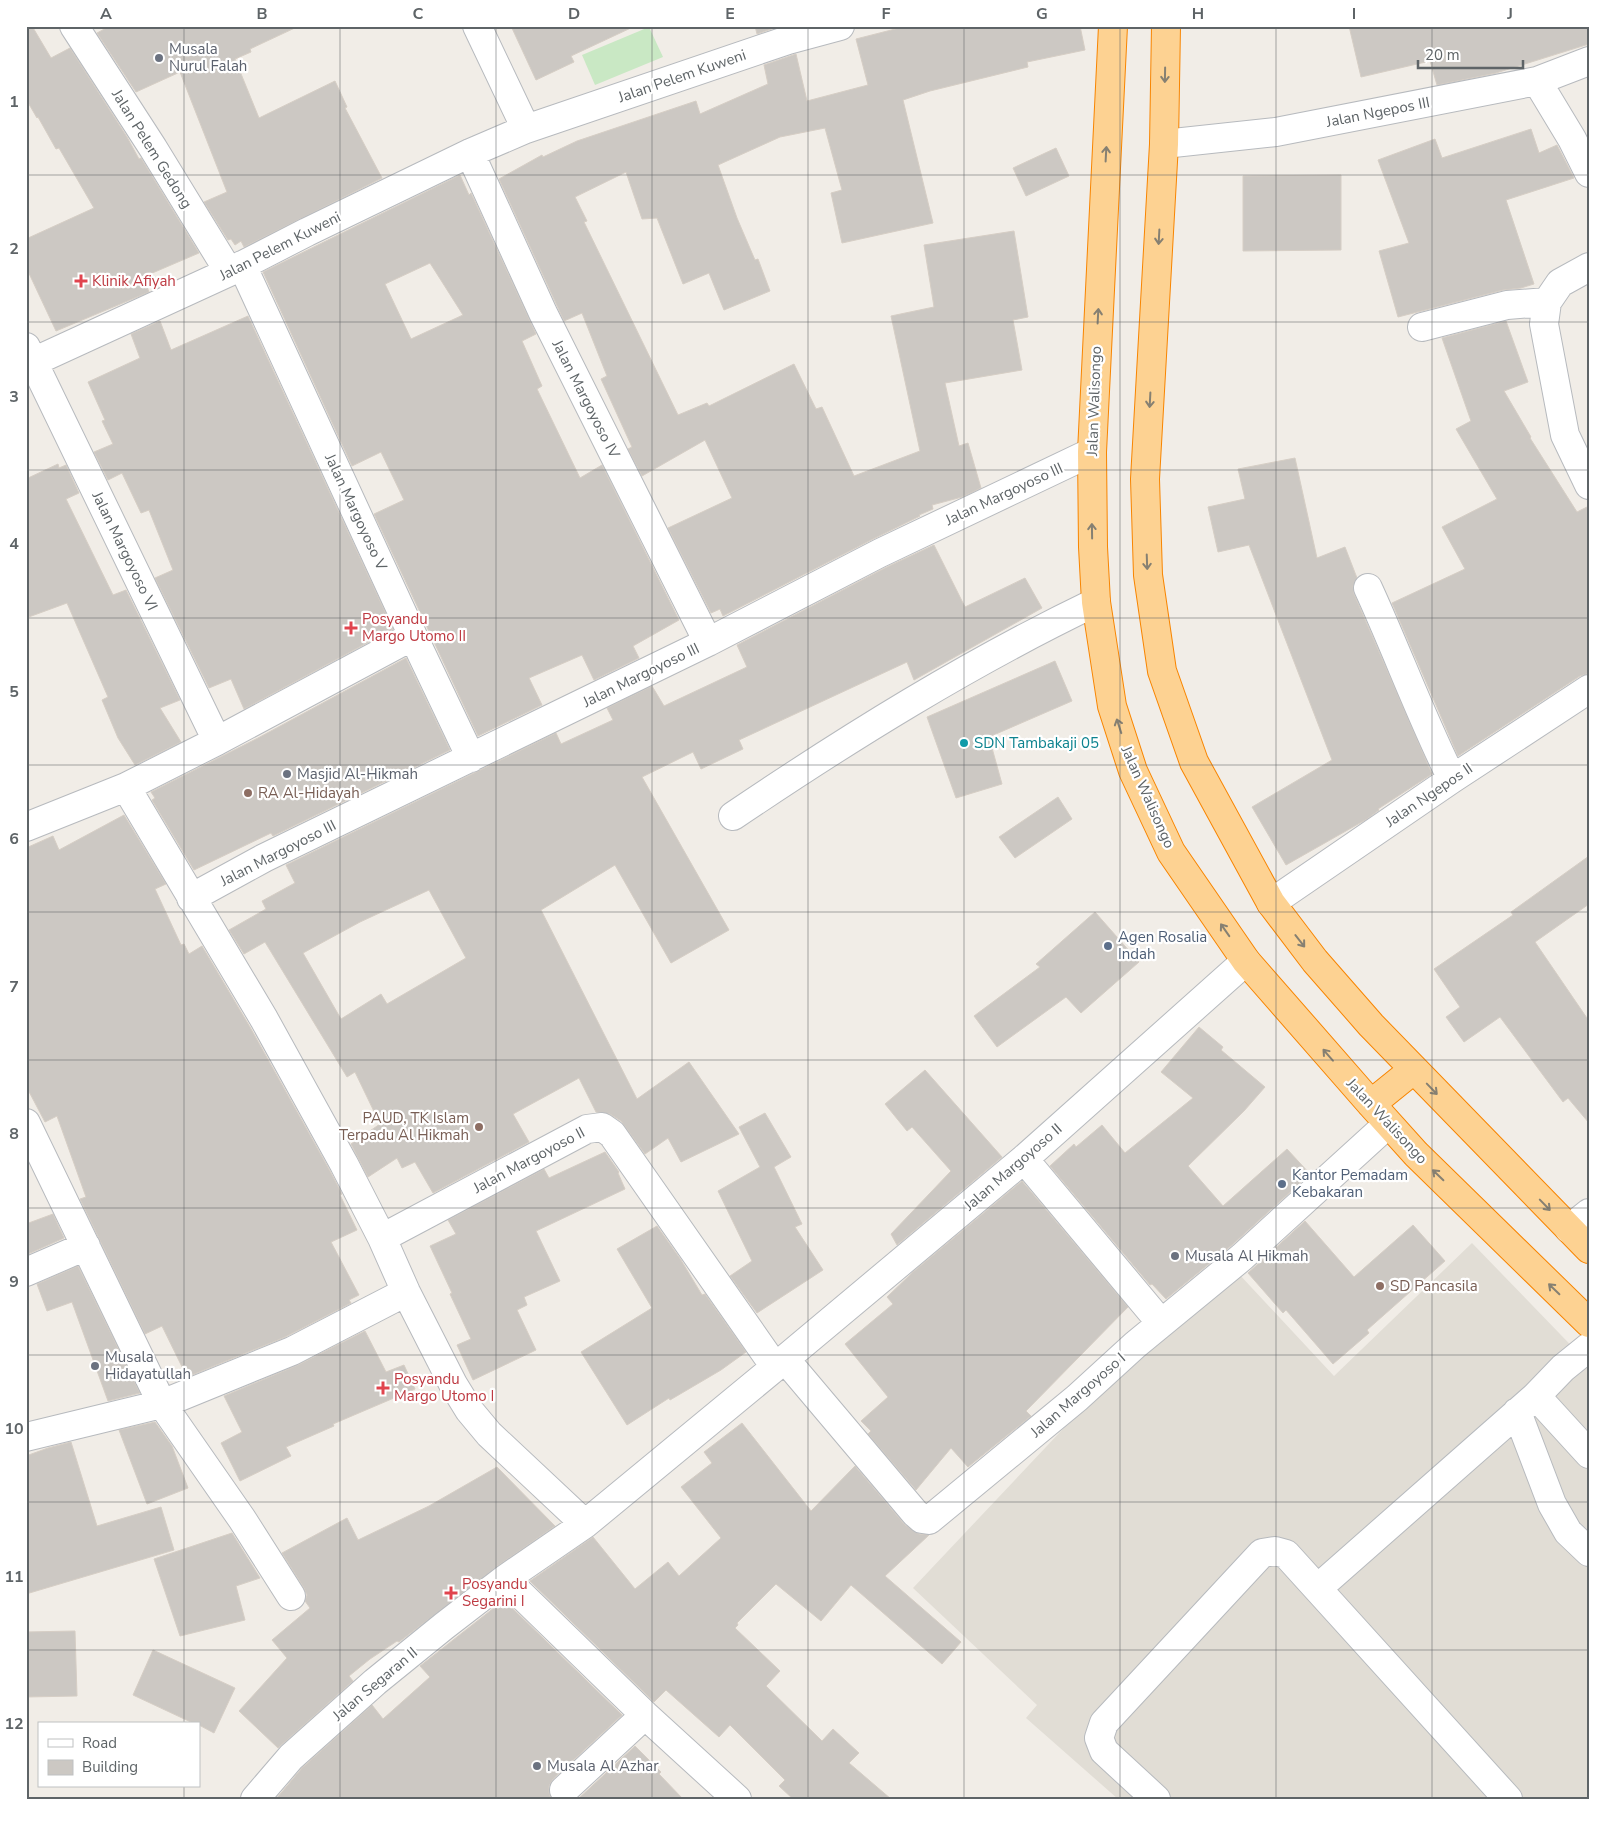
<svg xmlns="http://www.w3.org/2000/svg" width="1615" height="1825" viewBox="0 0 1615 1825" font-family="'Nunito Sans',sans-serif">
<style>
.education{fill:#e1ddd5}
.green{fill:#c9e8c4}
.building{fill:#ccc8c3;stroke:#d6cec5;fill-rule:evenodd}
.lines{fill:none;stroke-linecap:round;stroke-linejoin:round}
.minor-casing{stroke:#b7babe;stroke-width:30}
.highway-casing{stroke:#f88500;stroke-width:30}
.minor{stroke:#fff;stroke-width:28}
.highway{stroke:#fdd292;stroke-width:28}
.oneway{stroke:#868072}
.grid{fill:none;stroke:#5e6467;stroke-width:1;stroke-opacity:0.55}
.worship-dot{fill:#6b7280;stroke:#fff;stroke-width:2}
.health-dot{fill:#e0444e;stroke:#fff;stroke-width:2}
.culture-dot{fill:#0f9aa8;stroke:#fff;stroke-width:2}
.education-dot{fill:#8d6e63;stroke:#fff;stroke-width:2}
.service-dot{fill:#5c6f8a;stroke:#fff;stroke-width:2}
.labels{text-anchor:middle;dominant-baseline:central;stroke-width:4.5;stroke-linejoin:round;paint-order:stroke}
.worship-label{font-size:15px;fill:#5b616d;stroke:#fff;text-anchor:start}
.street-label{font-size:15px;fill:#5e6467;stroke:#fff}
.health-label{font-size:15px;fill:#be3a42;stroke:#fff;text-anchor:start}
.culture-label{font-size:15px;fill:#0d838f;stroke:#fff;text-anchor:start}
.education-label{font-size:15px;fill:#785e54;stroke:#fff;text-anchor:start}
.service-label{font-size:15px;fill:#4e5e75;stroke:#fff;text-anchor:start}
.neatline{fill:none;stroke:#5e6467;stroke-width:2}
.grid-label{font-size:16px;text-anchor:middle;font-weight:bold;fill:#5e6467}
</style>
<rect width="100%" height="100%" fill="#f1ede7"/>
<path class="education" d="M 1472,1243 L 1589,1364 L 1589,1799 L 1118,1799 L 1026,1718 L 1037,1705 L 913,1588 L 1146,1341 L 1238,1273 L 1334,1376 Z"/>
<path class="green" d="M 649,27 L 663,57 L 595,85 L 582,55 Z"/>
<path class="building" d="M 26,26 L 32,26 L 51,58 L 70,48 L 127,137 L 139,159 L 141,158 L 199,253 L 143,277 L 149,292 L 56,331 L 26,267 L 26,239 L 94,208 L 59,148 L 56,149 L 38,117 L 37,118 L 26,99 Z
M 110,26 L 299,26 L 250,49 L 251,52 L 235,59 L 259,118 L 335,81 L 347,107 L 345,108 L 382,178 L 244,247 L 241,241 L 235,245 L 231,239 L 228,240 L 204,202 L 227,192 L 180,72 L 136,92 L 97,33 Z
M 511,26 L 635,26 L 571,56 L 574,62 L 536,80 Z
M 755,26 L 780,26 L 757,34 Z
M 907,26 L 1080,26 L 1085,50 L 1027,62 L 1028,67 L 930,91 L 903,100 L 933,223 L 842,243 L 831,193 L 842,190 L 825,128 L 780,137 L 718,165 L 737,218 L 755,260 L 758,259 L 770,291 L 724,310 L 709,273 L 683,284 L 657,218 L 642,219 L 626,172 L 575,197 L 587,221 L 584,222 L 678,415 L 707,403 L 709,406 L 794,364 L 816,409 L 822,407 L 854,476 L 920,451 L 891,316 L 934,307 L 924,245 L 1014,231 L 1028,317 L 1013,320 L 1022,370 L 945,383 L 959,446 L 968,443 L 981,488 L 962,497 L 932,505 L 933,509 L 919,515 L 920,516 L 873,539 L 723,616 L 720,609 L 711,613 L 668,528 L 732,498 L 705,440 L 642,476 L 628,449 L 632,447 L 601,379 L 607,376 L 582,313 L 564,321 L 499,179 L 542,155 L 543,157 L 577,141 L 696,101 L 700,114 L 768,84 L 764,65 L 796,54 L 807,101 L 868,85 L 856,39 Z
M 1349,26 L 1589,26 L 1589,44 L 1496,73 L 1437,85 L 1430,61 L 1361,77 Z
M 1531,129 L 1539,153 L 1557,145 L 1574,178 L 1506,200 L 1534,284 L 1521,288 L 1503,290 L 1398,317 L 1379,251 L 1409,243 L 1378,160 L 1435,139 L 1442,158 Z
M 1056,148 L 1069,176 L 1026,196 L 1013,168 Z
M 460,175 L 469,195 L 471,193 L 536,334 L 522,341 L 542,386 L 537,389 L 580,478 L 602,465 L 679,620 L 633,646 L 639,658 L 594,680 L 582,655 L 529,678 L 542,705 L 478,736 L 374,514 L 404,500 L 381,452 L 352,466 L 263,272 ZM 430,263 L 463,315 L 411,339 L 385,284 Z
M 1341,175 L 1341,250 L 1243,251 L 1243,176 Z
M 248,316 L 393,629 L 244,709 L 231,679 L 209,688 L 155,578 L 173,570 L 149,510 L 141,513 L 122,473 L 108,480 L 94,452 L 113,444 L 102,421 L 105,420 L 88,382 L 140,358 L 131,334 L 160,321 L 171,350 Z
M 1506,321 L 1528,382 L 1504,391 L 1531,437 L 1530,438 L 1577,512 L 1589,506 L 1589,673 L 1580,676 L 1458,756 L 1392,603 L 1465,569 L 1442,527 L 1497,499 L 1456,429 L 1471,421 L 1442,338 Z
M 1295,458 L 1317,558 L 1345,547 L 1357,578 L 1353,586 L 1354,594 L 1432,774 L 1378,809 L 1379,810 L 1367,819 L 1286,865 L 1252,807 L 1332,760 L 1249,545 L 1218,552 L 1208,507 L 1245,499 L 1238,469 Z
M 58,464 L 59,468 L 66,465 L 79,493 L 66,499 L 113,595 L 126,590 L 180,700 L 160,708 L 181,742 L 135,765 L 118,738 L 102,700 L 108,697 L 67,603 L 26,618 L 26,479 Z
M 934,545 L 965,607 L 1025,578 L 1042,608 L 914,680 L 907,662 L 739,740 L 743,749 L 701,769 L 693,752 L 642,777 L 729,930 L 671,963 L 615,865 L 541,910 L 637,1099 L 689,1062 L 739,1134 L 681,1162 L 668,1138 L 645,1154 L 621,1121 L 610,1114 L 596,1112 L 579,1078 L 513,1114 L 529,1142 L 433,1193 L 415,1162 L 402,1168 L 397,1158 L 368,1177 L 351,1144 L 380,1124 L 355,1072 L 347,1077 L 265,942 L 244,954 L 229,930 L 266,909 L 262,901 L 295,883 L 286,865 L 556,733 L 561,744 L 613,720 L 607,708 L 652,686 L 664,706 L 747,667 L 737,645 L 887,567 ZM 429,890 L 466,958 L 387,1004 L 381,994 L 341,1019 L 303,953 L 360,922 Z
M 406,658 L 450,750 L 273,836 L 271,833 L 194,870 L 152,800 L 155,798 L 151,792 L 258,738 Z
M 1055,661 L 1072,701 L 989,737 L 1002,784 L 956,798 L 927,717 Z
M 1058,797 L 1072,819 L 1015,858 L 999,837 Z
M 124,815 L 166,884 L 155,889 L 181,945 L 184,944 L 189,954 L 202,946 L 250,1027 L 330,1171 L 342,1194 L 340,1195 L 357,1230 L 331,1242 L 359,1295 L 349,1300 L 351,1303 L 285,1337 L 187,1377 L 162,1326 L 145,1334 L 80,1199 L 86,1197 L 57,1116 L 45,1122 L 26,1086 L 26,848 L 53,836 L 59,850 Z
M 1589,856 L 1589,904 L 1535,942 L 1589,1021 L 1589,1123 L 1568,1098 L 1563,1102 L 1500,1017 L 1464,1042 L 1446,1017 L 1460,1007 L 1434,969 L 1513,915 L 1511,912 Z
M 1095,912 L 1139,962 L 1081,1013 L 1066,997 L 997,1047 L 974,1016 L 1040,967 L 1036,964 Z
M 1199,1027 L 1223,1047 L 1221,1050 L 1265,1087 L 1244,1111 L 1188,1166 L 1223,1206 L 1287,1149 L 1310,1174 L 1232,1245 L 1166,1299 L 1152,1284 L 1150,1285 L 1050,1166 L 1074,1144 L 1076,1147 L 1102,1125 L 1125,1153 L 1193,1098 L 1161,1072 Z
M 925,1070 L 1002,1157 L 897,1245 L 891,1234 L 951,1171 L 912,1127 L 907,1131 L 885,1104 Z
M 765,1113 L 791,1157 L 774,1167 L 802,1224 L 795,1227 L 823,1270 L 757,1313 L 730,1276 L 752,1261 L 718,1191 L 760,1167 L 739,1127 Z
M 605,1152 L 619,1172 L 618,1173 L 625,1189 L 536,1231 L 560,1281 L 524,1297 L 527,1305 L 517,1310 L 536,1350 L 473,1380 L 457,1345 L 471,1339 L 450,1294 L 452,1293 L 430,1246 L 456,1234 L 448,1220 L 544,1169 L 549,1178 Z
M 1022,1181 L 1128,1307 L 1026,1411 L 1031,1416 L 968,1467 L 951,1448 L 916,1490 L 868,1434 L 871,1431 L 861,1421 L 888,1397 L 845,1344 L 893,1304 L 887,1297 L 913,1272 Z
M 53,1214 L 64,1238 L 28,1254 L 26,1224 Z
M 1305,1221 L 1354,1277 L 1413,1225 L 1445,1261 L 1367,1330 L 1369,1333 L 1333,1364 L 1286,1310 L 1283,1313 L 1248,1273 Z
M 657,1226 L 681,1260 L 702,1295 L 705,1294 L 746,1352 L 721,1370 L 670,1400 L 669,1398 L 627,1425 L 581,1352 L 652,1308 L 617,1249 Z
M 78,1266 L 140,1393 L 108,1401 L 72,1302 L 47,1311 L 37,1284 Z
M 365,1331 L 386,1372 L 404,1365 L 415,1389 L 333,1424 L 334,1426 L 286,1447 L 291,1456 L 240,1481 L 221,1443 L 242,1432 L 224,1396 L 298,1365 Z
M 155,1422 L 172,1446 L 188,1488 L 147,1504 L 119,1430 Z
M 742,1423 L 811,1511 L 855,1466 L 905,1525 L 919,1534 L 929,1535 L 885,1576 L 961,1642 L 942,1664 L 851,1585 L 821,1621 L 776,1584 L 737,1623 L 738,1625 L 735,1628 L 780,1671 L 766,1686 L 822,1741 L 833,1729 L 859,1753 L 849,1763 L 891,1799 L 793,1799 L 779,1786 L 785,1780 L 730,1725 L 719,1737 L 666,1690 L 654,1702 L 530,1581 L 593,1537 L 635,1589 L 668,1562 L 679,1576 L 721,1538 L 681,1487 L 712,1463 L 704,1452 Z
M 71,1442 L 97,1526 L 161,1507 L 174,1550 L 26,1594 L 26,1456 L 48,1448 Z
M 497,1467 L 555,1526 L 496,1567 L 399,1642 L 397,1641 L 370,1659 L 349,1676 L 353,1681 L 278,1748 L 239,1711 L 287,1658 L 272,1640 L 310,1608 L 305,1601 L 307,1595 L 304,1588 L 282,1553 L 347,1518 L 358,1540 L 429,1506 Z
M 232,1533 L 260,1578 L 236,1586 L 245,1620 L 180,1636 L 154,1559 Z
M 504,1600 L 622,1715 L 553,1779 L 549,1786 L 549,1793 L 551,1799 L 276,1799 L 302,1768 L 372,1705 L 383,1719 L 430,1677 L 420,1666 Z
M 75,1631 L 77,1696 L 26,1697 L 26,1632 Z
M 153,1650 L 235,1688 L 214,1733 L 199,1725 L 199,1724 L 195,1724 L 133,1695 Z
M 635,1746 L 661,1772 L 659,1774 L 683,1799 L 578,1799 Z"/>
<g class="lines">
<g class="minor-casing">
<path id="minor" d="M 74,26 L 153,148 L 229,272
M 477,26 L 526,129
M 1537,81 L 1572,139 L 1589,173
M 1164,144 L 1276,132 L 1537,81 L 1589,61
M 470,153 L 543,313 L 708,642
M 242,265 L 413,636 L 471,758
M 1589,267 L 1560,283 L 1547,302 L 1544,324 L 1565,435 L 1589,485
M 1422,327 L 1507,305 L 1547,302
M 26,347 L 217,741
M 33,362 L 229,272 L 307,232 L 470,153 L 526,129 L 788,40 L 840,26
M 1368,588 C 1397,651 1421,717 1452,779
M 126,787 L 264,1019 L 344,1164 L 382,1238 L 406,1292 L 453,1384 L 469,1410 L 489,1434 L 585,1524
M 733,816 C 850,737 969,663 1096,602
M 26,827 L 126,787 L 217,741 L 413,636
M 191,898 L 264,858 L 708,642 L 880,553 L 1092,452
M 1271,903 L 1452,779 L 1589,689
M 26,1123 L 162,1404 L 242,1519 L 291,1596
M 1024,1159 L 1161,1323
M 1569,1229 L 1589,1213
M 382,1238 L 587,1129 L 602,1127 L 612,1134 L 775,1367
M 26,1272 L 86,1246
M 785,1359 L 915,1513 L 922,1519 L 929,1520 L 1077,1398 L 1135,1345 L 1242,1257 L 1388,1124
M 1536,1396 L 1563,1368 L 1589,1347
M 1517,1412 L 1552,1504 L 1568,1532 L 1589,1552
M 26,1437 L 162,1404 L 292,1351 L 406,1292
M 505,1579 L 645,1715 L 737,1799
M 1318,1588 L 1536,1396 L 1589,1454
M 564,1790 L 645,1715
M 255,1799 L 291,1757 L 375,1682 L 444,1626 L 505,1579 L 585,1524 L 785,1359 L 1024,1159 L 1246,961
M 1156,1799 L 1104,1751 L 1099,1738 L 1104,1723 L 1262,1553 L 1275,1551 L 1286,1554 L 1508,1799"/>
</g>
<g class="highway-casing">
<path id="highway" d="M 1113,26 L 1092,452 L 1093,547 L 1096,602 L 1112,706 L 1133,771 L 1171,852 L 1246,961 L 1371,1104 L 1416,1154 L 1589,1323
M 1166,26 L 1164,144 L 1145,479 L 1148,575 L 1162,671 L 1194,762 L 1271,903 L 1315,961 L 1371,1025 L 1589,1249
M 1371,1104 L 1413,1070"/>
</g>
<use href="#minor" class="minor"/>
<use href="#highway" class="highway"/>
</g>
<defs><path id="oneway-shaft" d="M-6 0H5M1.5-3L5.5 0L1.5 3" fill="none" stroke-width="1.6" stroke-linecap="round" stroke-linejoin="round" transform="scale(1.25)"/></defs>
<g class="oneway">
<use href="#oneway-shaft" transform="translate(1165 75) rotate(91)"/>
<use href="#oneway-shaft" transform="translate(1106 154) rotate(-87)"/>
<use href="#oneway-shaft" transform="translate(1159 237) rotate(93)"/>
<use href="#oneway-shaft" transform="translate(1098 316) rotate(-87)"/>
<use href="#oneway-shaft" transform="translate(1150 400) rotate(93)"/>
<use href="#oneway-shaft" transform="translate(1092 531) rotate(-91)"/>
<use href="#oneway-shaft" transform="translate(1147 562) rotate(88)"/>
<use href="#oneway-shaft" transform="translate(1119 726) rotate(-108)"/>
<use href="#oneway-shaft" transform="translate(1225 930) rotate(-125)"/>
<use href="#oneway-shaft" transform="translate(1300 941) rotate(52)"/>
<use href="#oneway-shaft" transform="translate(1328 1055) rotate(-131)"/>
<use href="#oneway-shaft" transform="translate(1432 1089) rotate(46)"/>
<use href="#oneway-shaft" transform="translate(1438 1175) rotate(-136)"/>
<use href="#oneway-shaft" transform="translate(1545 1205) rotate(46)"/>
<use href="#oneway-shaft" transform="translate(1554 1289) rotate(-136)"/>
</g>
<path class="grid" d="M 184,26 L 184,1724M 340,26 L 340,1799M 496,26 L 496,1799M 652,26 L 652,1799M 808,26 L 808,1799M 964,26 L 964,1799M 1120,26 L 1120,1799M 1276,26 L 1276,1799M 1432,26 L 1432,1799M 26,175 L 1589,175M 26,322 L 1589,322M 26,470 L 1589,470M 26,618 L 1589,618M 26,765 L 1589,765M 26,912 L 1589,912M 26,1060 L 1589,1060M 26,1208 L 1589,1208M 26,1355 L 1589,1355M 26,1502 L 1589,1502M 26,1650 L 1589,1650M 184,1786 L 184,1799"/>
<g class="worship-dot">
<circle cx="159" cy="58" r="5"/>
<circle cx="287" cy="774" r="5"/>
<circle cx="1175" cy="1256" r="5"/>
<circle cx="95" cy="1366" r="5"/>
<circle cx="537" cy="1766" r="5"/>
</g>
<g class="health-dot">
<path d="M78.5 273.5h5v5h5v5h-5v5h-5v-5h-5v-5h5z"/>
<path d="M348.5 620.5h5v5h5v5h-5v5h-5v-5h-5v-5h5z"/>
<path d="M380.5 1380.5h5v5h5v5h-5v5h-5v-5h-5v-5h5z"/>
<path d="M448.5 1585.5h5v5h5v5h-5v5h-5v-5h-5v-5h5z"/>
</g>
<circle class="culture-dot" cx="964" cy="743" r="5"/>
<g class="education-dot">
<circle cx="248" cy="793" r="5"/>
<circle cx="479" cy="1127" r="5"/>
<circle cx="1380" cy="1286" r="5"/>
</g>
<g class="service-dot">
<circle cx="1108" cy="946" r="5"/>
<circle cx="1282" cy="1184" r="5"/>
</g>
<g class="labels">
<g class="worship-label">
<text x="169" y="49">Musala<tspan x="169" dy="17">Nurul Falah</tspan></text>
<text x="297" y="774">Masjid Al-Hikmah</text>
<text x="1185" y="1256">Musala Al Hikmah</text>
<text x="105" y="1357">Musala<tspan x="105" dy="17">Hidayatullah</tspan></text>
<text x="547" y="1766">Musala Al Azhar</text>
</g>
<g class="street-label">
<text transform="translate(682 76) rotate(-19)">Jalan Pelem Kuweni</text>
<text transform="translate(1378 112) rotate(-11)">Jalan Ngepos III</text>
<text transform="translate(152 149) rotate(58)">Jalan Pelem Gedong</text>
<text transform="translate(280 246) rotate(-27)">Jalan Pelem Kuweni</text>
<text transform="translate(586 399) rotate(63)">Jalan Margoyoso IV</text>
<text transform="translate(1094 401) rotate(-88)">Jalan Walisongo</text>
<text transform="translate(1004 494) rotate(-25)">Jalan Margoyoso III</text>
<text transform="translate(356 512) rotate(65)">Jalan Margoyoso V</text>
<text transform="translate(125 551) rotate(64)">Jalan Margoyoso VI</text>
<text transform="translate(641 675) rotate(-26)">Jalan Margoyoso III</text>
<text transform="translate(1429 795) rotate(-34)">Jalan Ngepos II</text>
<text transform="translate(1148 797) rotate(66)">Jalan Walisongo</text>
<text transform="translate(278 853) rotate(-27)">Jalan Margoyoso III</text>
<text transform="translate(1387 1121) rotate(47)">Jalan Walisongo</text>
<text transform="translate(529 1160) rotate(-28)">Jalan Margoyoso II</text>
<text transform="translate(1013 1167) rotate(-41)">Jalan Margoyoso II</text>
<text transform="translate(1078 1395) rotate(-41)">Jalan Margoyoso I</text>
<text transform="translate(375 1684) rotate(-40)">Jalan Segaran II</text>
</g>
<g class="health-label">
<text x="92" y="281">Klinik Afiyah</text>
<text x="362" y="619">Posyandu<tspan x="362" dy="17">Margo Utomo II</tspan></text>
<text x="394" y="1379">Posyandu<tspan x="394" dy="17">Margo Utomo I</tspan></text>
<text x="462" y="1584">Posyandu<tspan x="462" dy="17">Segarini I</tspan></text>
</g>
<g class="culture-label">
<text x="974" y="743">SDN Tambakaji 05</text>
</g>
<g class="education-label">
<text x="258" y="793">RA Al-Hidayah</text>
<text x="469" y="1118" text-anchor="end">PAUD, TK Islam<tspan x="469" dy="17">Terpadu Al Hikmah</tspan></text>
<text x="1390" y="1286">SD Pancasila</text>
</g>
<g class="service-label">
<text x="1118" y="937">Agen Rosalia<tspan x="1118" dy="17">Indah</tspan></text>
<text x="1292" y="1175">Kantor Pemadam<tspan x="1292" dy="17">Kebakaran</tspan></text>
</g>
</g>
<rect width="1615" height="1825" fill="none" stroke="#ffffff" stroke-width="55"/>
<rect x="38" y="1722" width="162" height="65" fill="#ffffff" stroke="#bfc1c2"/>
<rect x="48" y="1739" width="25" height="8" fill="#ffffff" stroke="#bfc1c2"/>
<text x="82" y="1748" font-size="15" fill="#5e6467">Road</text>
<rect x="48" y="1760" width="25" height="15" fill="#ccc8c3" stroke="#bfc1c2"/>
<text x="82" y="1772" font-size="15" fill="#5e6467">Building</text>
<path d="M1418 60v8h105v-8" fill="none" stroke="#5e6467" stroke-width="2.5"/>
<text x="1425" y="60" font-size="15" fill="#5e6467" stroke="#ffffff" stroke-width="4" paint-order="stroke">20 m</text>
<rect x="28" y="28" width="1560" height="1770" class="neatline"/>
<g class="grid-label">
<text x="106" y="19">A</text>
<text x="262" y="19">B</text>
<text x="418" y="19">C</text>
<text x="574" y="19">D</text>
<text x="730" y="19">E</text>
<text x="886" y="19">F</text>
<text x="1042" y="19">G</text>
<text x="1198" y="19">H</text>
<text x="1354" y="19">I</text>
<text x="1510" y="19">J</text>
<text x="14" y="107">1</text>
<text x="14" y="254">2</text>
<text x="14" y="402">3</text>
<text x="14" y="549">4</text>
<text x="14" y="697">5</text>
<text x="14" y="844">6</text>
<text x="14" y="992">7</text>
<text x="14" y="1139">8</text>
<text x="14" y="1287">9</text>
<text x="14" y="1434">10</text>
<text x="14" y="1582">11</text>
<text x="14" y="1729">12</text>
</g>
</svg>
